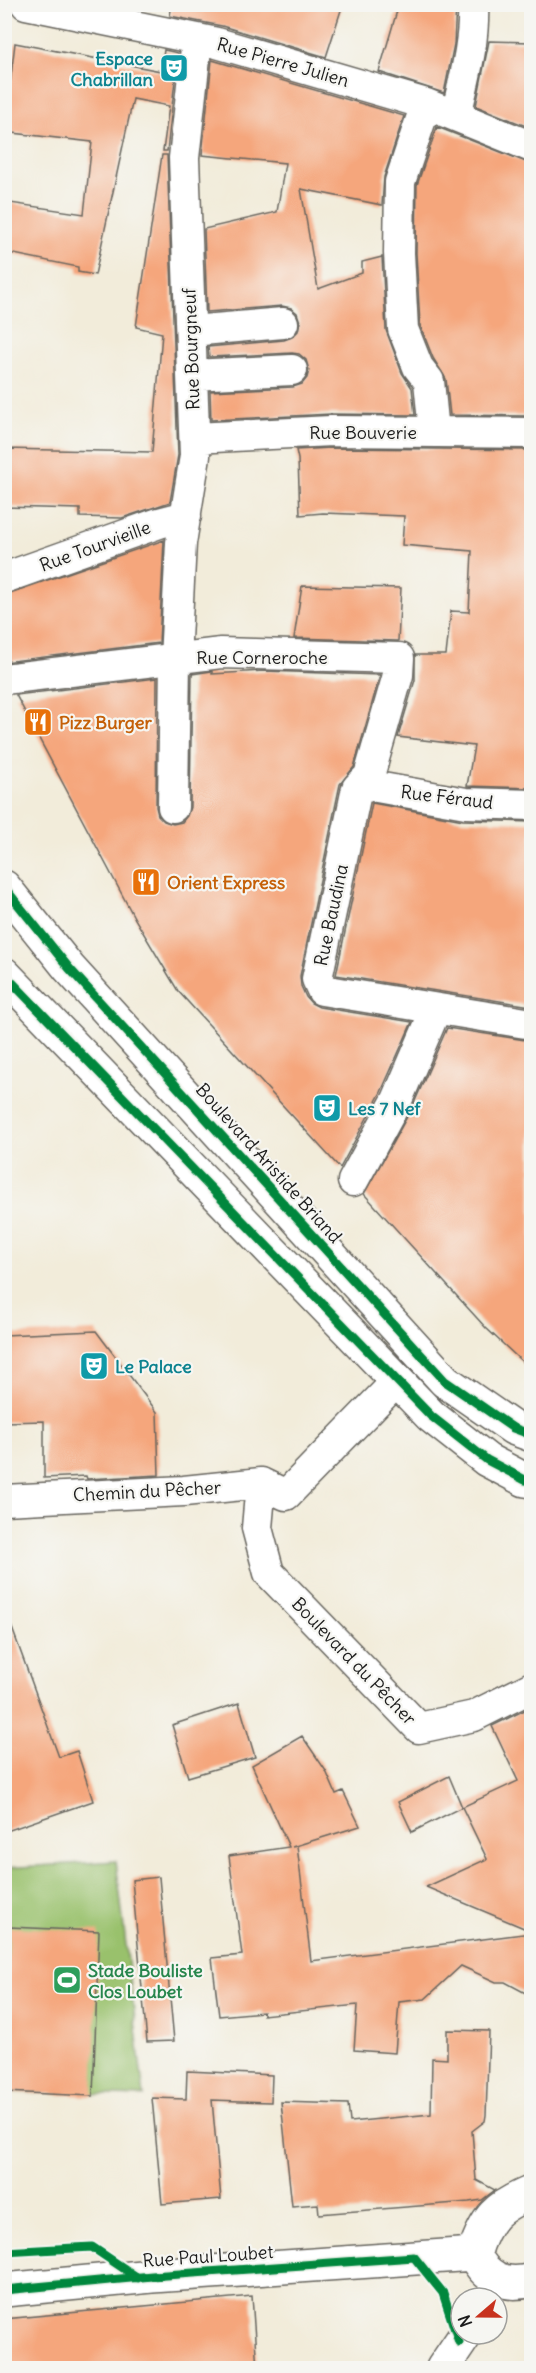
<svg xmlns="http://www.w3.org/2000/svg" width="536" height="2373" viewBox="0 0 536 2373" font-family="Delius,sans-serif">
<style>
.green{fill:#99c16c;stroke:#5a6e44;stroke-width:1.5}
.building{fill:#f5a67c}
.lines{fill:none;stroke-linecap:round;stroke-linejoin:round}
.street-casing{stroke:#67655e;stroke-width:33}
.secondary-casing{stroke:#67655e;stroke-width:36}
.street{stroke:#fff;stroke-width:30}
.secondary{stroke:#fff;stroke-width:33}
.cycleway-casing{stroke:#f6f6f2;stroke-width:13}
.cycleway{stroke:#00873e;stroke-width:9}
.labels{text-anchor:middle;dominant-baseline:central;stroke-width:4.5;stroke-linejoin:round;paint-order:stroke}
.culture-label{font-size:18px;font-weight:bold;fill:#0d838f;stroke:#f6f6f2;text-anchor:start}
.street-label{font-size:18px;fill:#1c1c1c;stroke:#f6f6f2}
.food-label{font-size:18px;font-weight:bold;fill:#c56008;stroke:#f6f6f2;text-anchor:start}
.leisure-label{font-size:18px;font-weight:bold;fill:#27864d;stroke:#f6f6f2;text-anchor:start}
</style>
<rect width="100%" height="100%" fill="#f6f6f2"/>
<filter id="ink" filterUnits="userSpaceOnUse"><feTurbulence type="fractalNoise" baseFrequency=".0167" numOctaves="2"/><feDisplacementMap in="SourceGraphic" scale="12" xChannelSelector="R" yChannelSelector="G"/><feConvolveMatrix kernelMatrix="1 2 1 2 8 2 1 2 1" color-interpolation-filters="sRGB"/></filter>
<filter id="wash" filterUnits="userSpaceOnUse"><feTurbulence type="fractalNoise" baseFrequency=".008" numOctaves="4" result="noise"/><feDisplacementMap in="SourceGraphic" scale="24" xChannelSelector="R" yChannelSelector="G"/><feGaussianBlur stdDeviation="1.35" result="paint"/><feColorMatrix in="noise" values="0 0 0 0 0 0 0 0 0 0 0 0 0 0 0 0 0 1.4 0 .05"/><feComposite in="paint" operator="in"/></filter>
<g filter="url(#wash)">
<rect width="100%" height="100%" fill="#f2ecda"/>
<path class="green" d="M 116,1861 L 144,2096 L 5,2092 L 5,1868 Z"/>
<g id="blocks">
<path class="building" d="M 172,4 L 343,4 L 326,57 L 222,26 L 170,16 Z
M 399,4 L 456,4 L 454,44 L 444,93 L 379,72 Z
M 489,41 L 531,42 L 531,128 L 476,106 Z
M 15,43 L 161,71 L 164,50 L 178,53 L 167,151 L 163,151 L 169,106 L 133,99 L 95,275 L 78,272 L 78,267 L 4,252 L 4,202 L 84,214 L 92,142 L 4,132 L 4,101 L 8,101 Z
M 212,60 L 404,116 L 384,177 L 382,205 L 301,189 L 318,289 L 362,273 L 362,262 L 382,257 L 386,330 L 402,373 L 412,388 L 415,415 L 331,414 L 211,420 L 210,391 L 293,387 L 302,384 L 307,378 L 309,370 L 306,360 L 299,354 L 292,353 L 209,357 L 208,347 L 284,340 L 292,337 L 298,331 L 300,322 L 297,313 L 291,308 L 282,306 L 207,312 L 204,229 L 277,212 L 285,163 L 202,155 Z
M 437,127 L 531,164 L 531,416 L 450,415 L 446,379 L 433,358 L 420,325 L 416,253 L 417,185 Z
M 162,155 L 167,155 L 178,455 L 170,502 L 122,518 L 80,517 L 80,509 L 4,507 L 4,449 L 152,452 L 162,333 L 136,327 Z
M 331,448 L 531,450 L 531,788 L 467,786 L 474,746 L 398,737 L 415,680 L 415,655 L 446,655 L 451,611 L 469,612 L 472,551 L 402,545 L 404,516 L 323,513 L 300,515 L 298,459 L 296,450 Z
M 164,540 L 159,643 L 4,662 L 4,595 Z
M 302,586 L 401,588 L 398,641 L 294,638 Z
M 212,671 L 212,674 L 264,671 L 380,675 L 354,767 L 340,784 L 300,976 L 301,986 L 306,997 L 311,1003 L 319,1007 L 412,1022 L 381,1092 L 340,1168 L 178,991 L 135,919 L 16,695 L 157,678 L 156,807 L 158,815 L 164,821 L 173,824 L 182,822 L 187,816 L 190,807 L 192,674 Z
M 372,803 L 463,820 L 531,822 L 531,1006 L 336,975 Z
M 447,1028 L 531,1041 L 531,1370 L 486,1328 L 364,1194 L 412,1108 Z
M 96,1331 L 157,1412 L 159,1475 L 87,1479 L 86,1476 L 44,1478 L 44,1421 L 4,1422 L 4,1335 Z
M 4,1617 L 8,1617 L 59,1757 L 77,1751 L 93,1801 L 4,1832 Z
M 239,1703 L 255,1757 L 188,1777 L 172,1725 Z
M 531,1707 L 531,1931 L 426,1887 L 487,1859 L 462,1807 L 518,1781 L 492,1726 Z
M 302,1736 L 326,1771 L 336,1794 L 343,1791 L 360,1826 L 292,1847 L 297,1846 L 311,1961 L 531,1933 L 531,1996 L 505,1982 L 496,1982 L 461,1966 L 425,1999 L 399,2002 L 395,2053 L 354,2050 L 357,2005 L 263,2015 L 263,2012 L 219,2016 L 212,1958 L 242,1955 L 229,1856 L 289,1847 L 252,1765 Z
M 449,1776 L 462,1807 L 412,1832 L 398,1802 Z
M 159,1877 L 174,2041 L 147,2042 L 132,1880 Z
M 9,1927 L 99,1931 L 93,2096 L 4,2092 Z
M 447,2030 L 489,2031 L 486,2115 L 485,2121 L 472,2131 L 476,2180 L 495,2190 L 482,2200 L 469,2202 L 319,2214 L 318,2204 L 292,2206 L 281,2102 L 348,2104 L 350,2122 L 431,2114 L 432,2058 L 447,2059 Z
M 187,2071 L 272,2075 L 271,2102 L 212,2100 L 221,2199 L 162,2204 L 152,2098 L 186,2099 Z
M 252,2296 L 257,2368 L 4,2368 L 4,2319 Z"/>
</g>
</g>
<g filter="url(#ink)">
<use href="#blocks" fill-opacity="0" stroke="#67655e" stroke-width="1.5"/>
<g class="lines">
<g class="street-casing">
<path id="street" d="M 26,4 L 217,43 L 426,104 L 532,147
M 426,104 L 400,182 L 399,253 L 403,329 L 418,367 L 429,381 L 434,432
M 456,116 C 464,79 475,42 473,4
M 191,331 L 283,323
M 192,375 L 292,370
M 195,438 L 331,431 L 532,433
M 4,578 L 159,523 L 186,516
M 4,679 L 221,653 L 399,658 L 398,675 L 369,776 L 357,788 L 317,979 L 322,990 L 532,1024
M 369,776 L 377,787 L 466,803 L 532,805
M 173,807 L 175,659 L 181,543 L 195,456 L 184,158 L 197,39
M 353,1181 L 397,1100 L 436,1009
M 261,1483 L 257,1528 L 269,1573 L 419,1728 L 474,1716 L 532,1687
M 4,1500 L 184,1491 L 261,1483 L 286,1495 L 397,1381"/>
</g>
<g class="secondary-casing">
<path id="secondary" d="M 4,887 L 69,968 L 445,1381 L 513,1428 L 532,1435
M 4,974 L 431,1416 L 487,1460 L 525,1480 L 532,1481
M 532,2192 C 496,2207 486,2217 474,2254 C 486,2279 505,2287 532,2280
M 4,2290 L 152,2276 L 474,2254
M 443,2368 L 466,2334"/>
</g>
<use href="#street" class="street"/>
<use href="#secondary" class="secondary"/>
<g class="cycleway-casing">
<path id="cycleway" d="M 4,887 L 69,968 L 445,1381 L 513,1428 L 532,1435
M 4,974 L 431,1416 L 487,1460 L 525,1480 L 532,1481
M 4,2252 L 92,2247 L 138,2278
M 4,2290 L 152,2276 L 414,2257 L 443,2293 L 459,2342"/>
</g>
<use href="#cycleway" class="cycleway"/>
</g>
</g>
<defs>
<g id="theatre-square" transform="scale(1.5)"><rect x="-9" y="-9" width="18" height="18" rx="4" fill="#0f9aa8" stroke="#f6f6f2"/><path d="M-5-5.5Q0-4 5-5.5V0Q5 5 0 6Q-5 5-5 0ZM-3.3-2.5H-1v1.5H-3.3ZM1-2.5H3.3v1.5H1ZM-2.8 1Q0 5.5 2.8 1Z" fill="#fff"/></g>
<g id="restaurant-square" transform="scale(1.5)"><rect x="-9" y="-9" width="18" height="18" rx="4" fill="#e8710a" stroke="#f6f6f2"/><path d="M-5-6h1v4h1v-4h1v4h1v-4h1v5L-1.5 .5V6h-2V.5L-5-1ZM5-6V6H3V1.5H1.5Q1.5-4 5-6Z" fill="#fff"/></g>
<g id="stadium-square" transform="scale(1.5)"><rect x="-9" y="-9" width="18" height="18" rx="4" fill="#2e9e5b" stroke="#f6f6f2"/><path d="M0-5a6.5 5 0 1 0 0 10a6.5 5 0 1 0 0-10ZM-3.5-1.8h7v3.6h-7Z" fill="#fff"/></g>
</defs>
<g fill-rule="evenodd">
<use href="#theatre-square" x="174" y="68"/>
<use href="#restaurant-square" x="38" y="722"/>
<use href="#restaurant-square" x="146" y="882"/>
<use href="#theatre-square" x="327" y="1108"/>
<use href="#theatre-square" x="94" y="1366"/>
<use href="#stadium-square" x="67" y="1980"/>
</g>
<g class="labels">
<g class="culture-label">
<text x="153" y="58" text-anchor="end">Espace<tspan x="153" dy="21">Chabrillan</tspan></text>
<text x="348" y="1108">Les 7 Nef</text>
<text x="115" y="1366">Le Palace</text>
</g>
<g class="street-label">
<text transform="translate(283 62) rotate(16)">Rue Pierre Julien</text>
<text transform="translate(191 349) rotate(-92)">Rue Bourgneuf</text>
<text x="363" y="432">Rue Bouverie</text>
<text transform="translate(95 546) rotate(-20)">Rue Tourvieille</text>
<text x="262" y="657">Rue Corneroche</text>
<text transform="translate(447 797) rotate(7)">Rue Féraud</text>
<text transform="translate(331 915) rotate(-78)">Rue Baudina</text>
<text transform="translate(269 1163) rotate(48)">Boulevard Aristide Briand</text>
<text transform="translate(147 1491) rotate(-3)">Chemin du Pêcher</text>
<text transform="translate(354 1661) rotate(46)">Boulevard du Pêcher</text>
<text transform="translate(208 2256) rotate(-4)">Rue Paul Loubet</text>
</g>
<g class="food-label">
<text x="59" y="722">Pizz Burger</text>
<text x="167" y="882">Orient Express</text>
</g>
<g class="leisure-label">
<text x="88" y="1970">Stade Bouliste<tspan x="88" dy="21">Clos Loubet</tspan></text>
</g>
</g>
<rect width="536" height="2373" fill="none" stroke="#f6f6f2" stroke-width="24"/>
<g transform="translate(479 2316) rotate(250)"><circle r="28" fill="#f6f6f2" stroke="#9f9f9c" stroke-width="1.5"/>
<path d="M0-4.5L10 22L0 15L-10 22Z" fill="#c8321e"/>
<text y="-9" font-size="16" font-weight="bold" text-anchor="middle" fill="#1c1c1c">N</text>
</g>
</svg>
